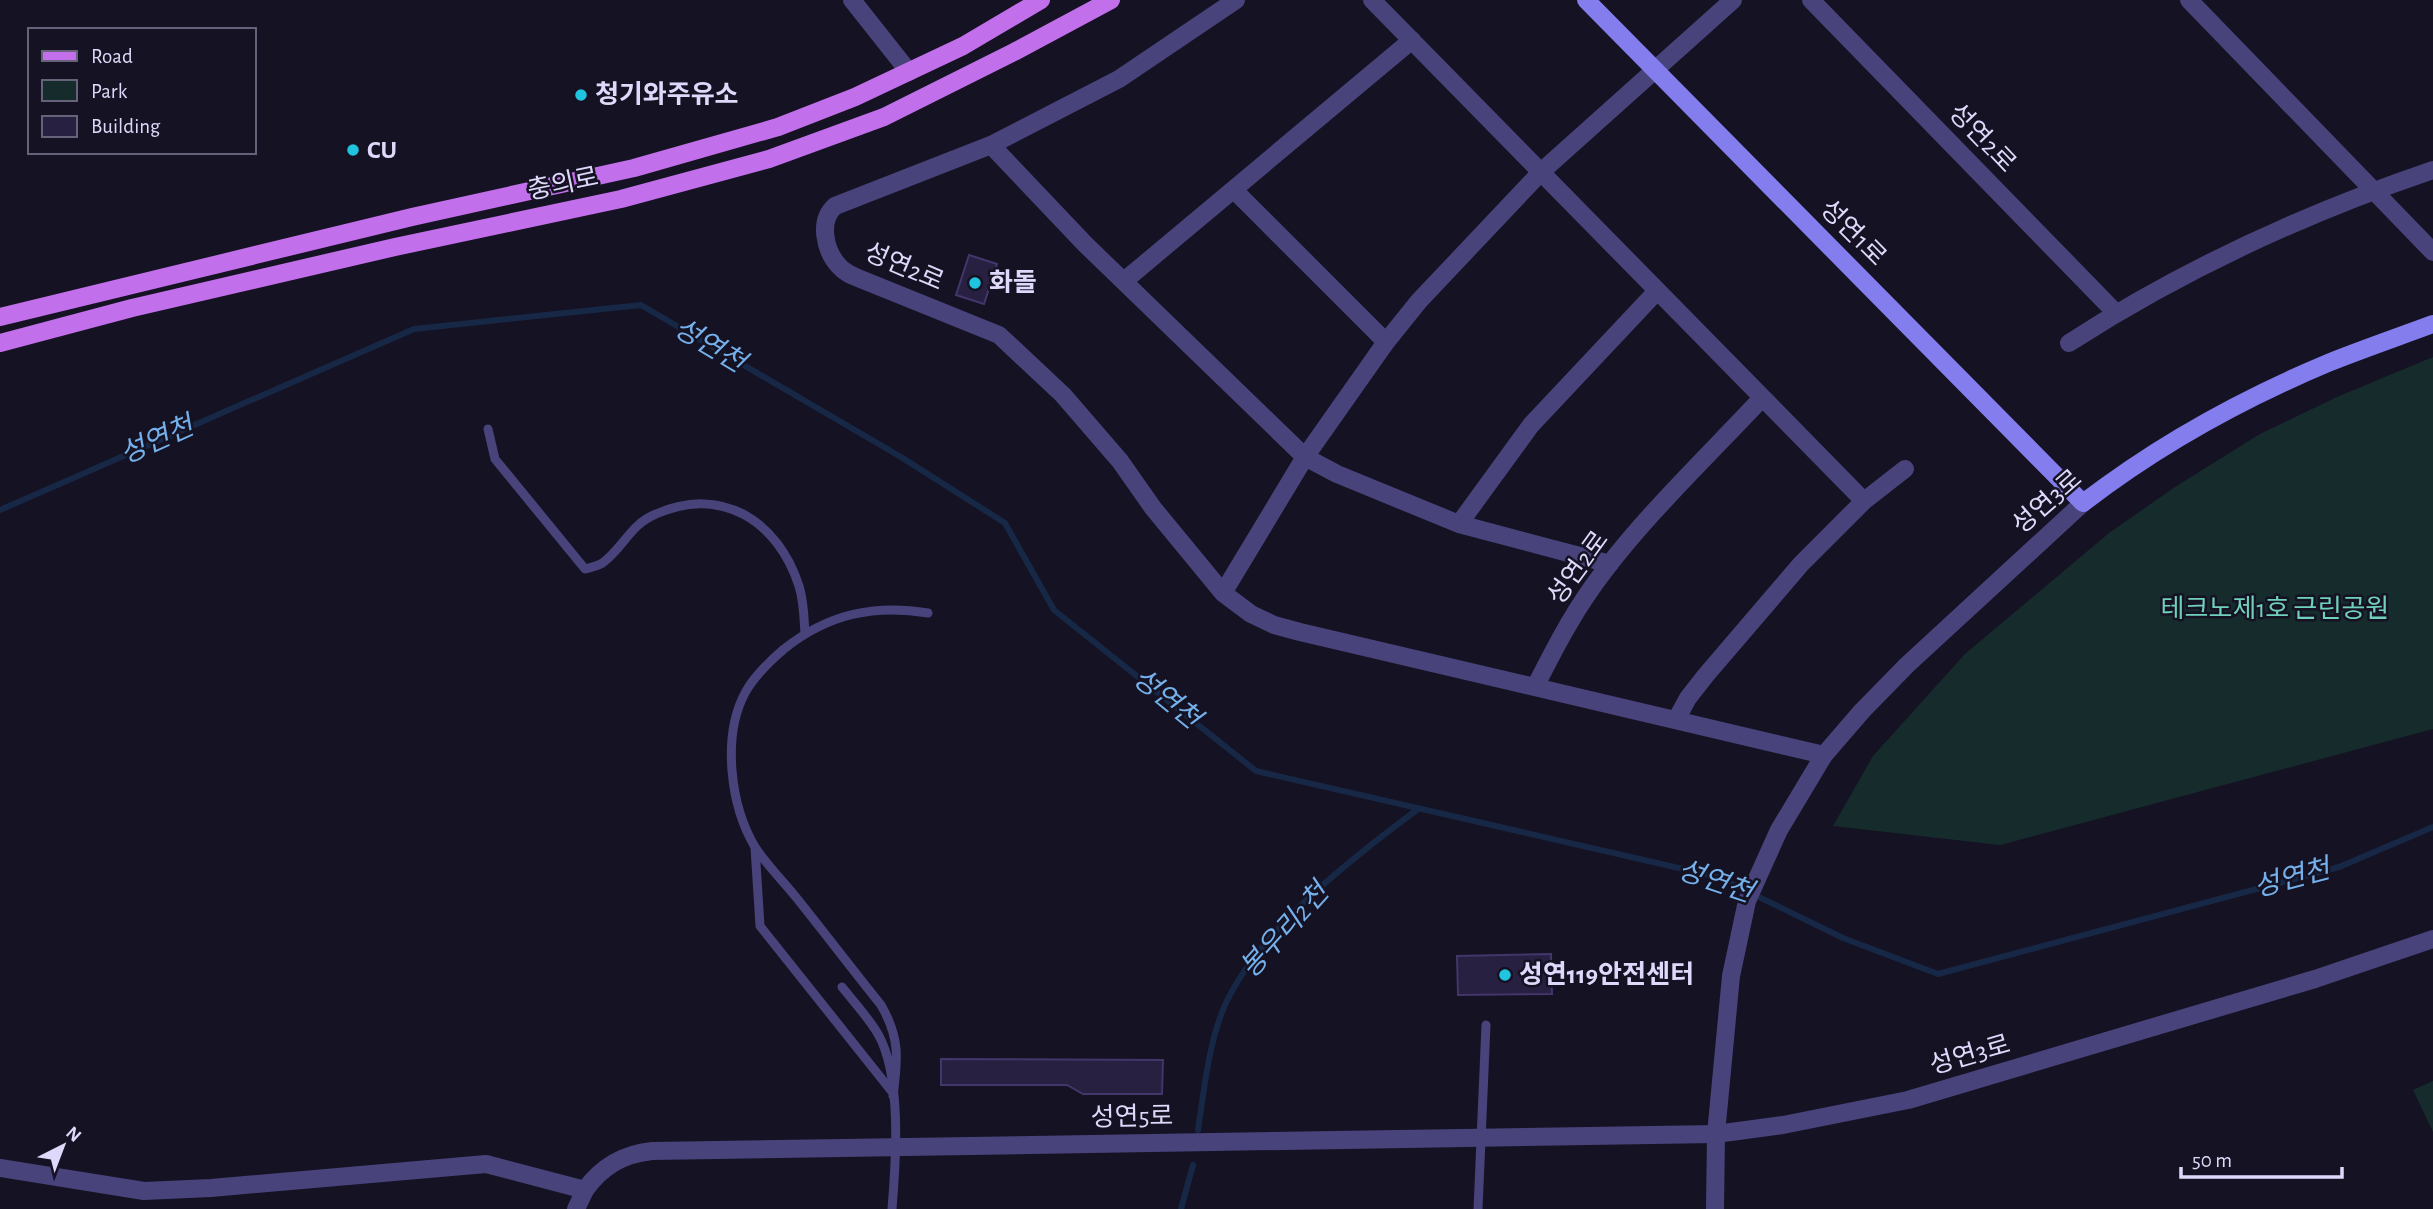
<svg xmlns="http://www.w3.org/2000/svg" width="2433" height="1209" viewBox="0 0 2433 1209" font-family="'Alegreya Sans','Noto Sans KR',sans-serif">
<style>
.green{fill:#162c2c}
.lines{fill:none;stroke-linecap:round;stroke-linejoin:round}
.stream{stroke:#172846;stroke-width:6}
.building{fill:#282041;stroke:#42366a;stroke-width:2}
.service{stroke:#48437b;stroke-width:9}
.minor{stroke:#48437b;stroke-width:18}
.tertiary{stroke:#48437b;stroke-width:18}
.secondary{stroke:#847ded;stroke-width:18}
.primary{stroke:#c26feb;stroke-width:18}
.poi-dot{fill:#20c4df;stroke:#151223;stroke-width:2.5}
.labels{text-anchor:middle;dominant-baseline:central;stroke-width:5;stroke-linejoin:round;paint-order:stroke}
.poi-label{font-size:26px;font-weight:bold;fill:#ded9fa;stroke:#151223;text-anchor:start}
.street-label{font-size:26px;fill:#ded9fa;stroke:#151223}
.park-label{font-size:26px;fill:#6fd0bc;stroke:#151223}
.water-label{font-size:28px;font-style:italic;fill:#75b0eb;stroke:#151223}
</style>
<rect width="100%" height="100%" fill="#151223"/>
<path class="green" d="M 2433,357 L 2433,729 L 2000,845 L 1833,826 L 1873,756 L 1965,654 L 2109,533 L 2175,487 L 2260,434 L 2337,397 Z
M 2433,1081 L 2433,1132 L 2413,1090 Z"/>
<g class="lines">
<path class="stream" d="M 0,510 L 414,329 L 641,305 L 901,457 L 1005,523 L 1054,610 L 1256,771 L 1718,877 L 1843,938 L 1938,974 L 2339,867 L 2433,827
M 1198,1130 C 1204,1090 1209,1041 1225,1005 C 1260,929 1352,858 1418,809
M 1181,1209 L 1193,1165"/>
</g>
<path class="building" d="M 969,255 L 997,264 L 984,304 L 956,295 Z
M 1551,954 L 1552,994 L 1458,995 L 1457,956 Z
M 941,1059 L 1163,1060 L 1162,1094 L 1083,1094 L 1067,1085 L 941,1085 Z"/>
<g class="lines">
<path class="service" d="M 488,429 L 495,459 L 585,569 C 592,567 600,566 605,561 C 624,546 631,524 656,514 C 722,485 778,521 799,586 C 804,602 804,618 805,634
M 755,848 L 760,926 L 893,1093
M 842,987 C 854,1002 868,1017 878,1034 C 902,1076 896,1161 892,1209
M 893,1096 C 898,1058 900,1038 881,1005 C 852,969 824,932 795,896 C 782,880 766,864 755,847 C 730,805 722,736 745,693 C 754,676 770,661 784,649 C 828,614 874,604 928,613
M 1478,1209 L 1486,1025"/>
<path class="minor" d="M 852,0 L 909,72
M 1236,0 L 1119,79 L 991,145 L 835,206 C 818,221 825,251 839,266 C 844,272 851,275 858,278 L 999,335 L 1063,395 L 1120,461 L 1153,508 L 1223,593 L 1251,614 L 1274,625 L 1300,632 L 1824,755
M 1372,0 L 1864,501
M 1811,0 L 2116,313
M 991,145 L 1085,244 L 1305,457 L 1337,474 L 1459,524 L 1610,564
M 1234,190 L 1386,342
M 1124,281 L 1412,40
M 1459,524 L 1531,425 L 1657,291
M 1223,593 L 1305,457 L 1386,342 L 1419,301 L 1541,172 L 1733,0
M 1535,687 C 1552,654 1569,620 1591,589 C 1638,522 1706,458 1762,398
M 1676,720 L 1688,698 L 1706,675 L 1801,564 L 1864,501 L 1905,469
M 0,1168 L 144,1191 L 211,1188 L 486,1164 L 585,1190 C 602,1166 623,1154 652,1151 L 1716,1134"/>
<path class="tertiary" d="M 2189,0 L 2433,252
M 2069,343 C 2182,270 2306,213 2433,170
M 1716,1134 L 1783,1125 L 1908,1100 L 2315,979 L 2433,939
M 576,1209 L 585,1190
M 1715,1209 L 1716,1134 L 1731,976 L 1747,901 L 1779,830 L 1824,755 L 1862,711 L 1907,665 L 2083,503"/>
<path class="secondary" d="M 1586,0 L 2083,503 C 2157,446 2242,399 2328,363 C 2363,349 2398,337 2433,324"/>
<path class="primary" d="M 0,317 L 412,217 L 634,168 L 778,127 L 855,97 L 963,46 L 1041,0
M 0,343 L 132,308 L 395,247 L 621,199 L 769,159 L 884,117 L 1014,52 L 1111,0"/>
</g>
<g class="poi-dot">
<circle cx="581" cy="95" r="7"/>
<circle cx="353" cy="150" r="7"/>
<circle cx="975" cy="283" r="7"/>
<circle cx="1505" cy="975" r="7"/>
</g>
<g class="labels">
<g class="poi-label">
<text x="595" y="95">청기와주유소</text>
<text x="367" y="150">CU</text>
<text x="989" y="283">화돌</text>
<text x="1519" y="975">성연119안전센터</text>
</g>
<g class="street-label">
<text transform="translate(1982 138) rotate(46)">성연2로</text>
<text transform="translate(563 184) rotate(-12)">충의로</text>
<text transform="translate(1853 233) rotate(45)">성연1로</text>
<text transform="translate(904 267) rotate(23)">성연2로</text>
<text transform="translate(2047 502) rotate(-41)">성연3로</text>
<text transform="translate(1578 568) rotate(-54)">성연2로</text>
<text transform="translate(1970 1055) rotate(-16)">성연3로</text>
<text transform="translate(1132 1117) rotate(-1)">성연5로</text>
</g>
<g class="park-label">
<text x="2275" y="609">테크노제1호 근린공원</text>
</g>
<g class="water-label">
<text transform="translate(709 346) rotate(31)">성연천</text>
<text transform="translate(157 441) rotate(-24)">성연천</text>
<text transform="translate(1166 699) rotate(39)">성연천</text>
<text transform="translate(2292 879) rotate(-15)">성연천</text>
<text transform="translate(1715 882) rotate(19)">성연천</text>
<text transform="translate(1285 931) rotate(-48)">봉우리2천</text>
</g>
</g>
<rect x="28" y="28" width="228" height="126" fill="#151223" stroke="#656279" stroke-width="2"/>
<rect x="42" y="51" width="35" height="10" fill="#c26feb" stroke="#656279" stroke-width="2"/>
<text x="91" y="63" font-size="21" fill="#ded9fa">Road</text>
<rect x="42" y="80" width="35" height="21" fill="#162c2c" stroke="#656279" stroke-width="2"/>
<text x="91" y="98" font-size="21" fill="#ded9fa">Park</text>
<rect x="42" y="116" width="35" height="21" fill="#282041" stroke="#656279" stroke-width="2"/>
<text x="91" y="133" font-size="21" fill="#ded9fa">Building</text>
<g transform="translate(63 1146) rotate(42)" stroke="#151223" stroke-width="5" paint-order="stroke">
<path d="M0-5L12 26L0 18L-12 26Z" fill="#ded9fa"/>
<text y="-10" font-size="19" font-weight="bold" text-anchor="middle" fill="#ded9fa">N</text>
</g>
<path d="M2181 1167v10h161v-10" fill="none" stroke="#ded9fa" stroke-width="3.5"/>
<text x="2192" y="1167" font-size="21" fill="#ded9fa" stroke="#151223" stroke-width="5" paint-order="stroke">50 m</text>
</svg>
